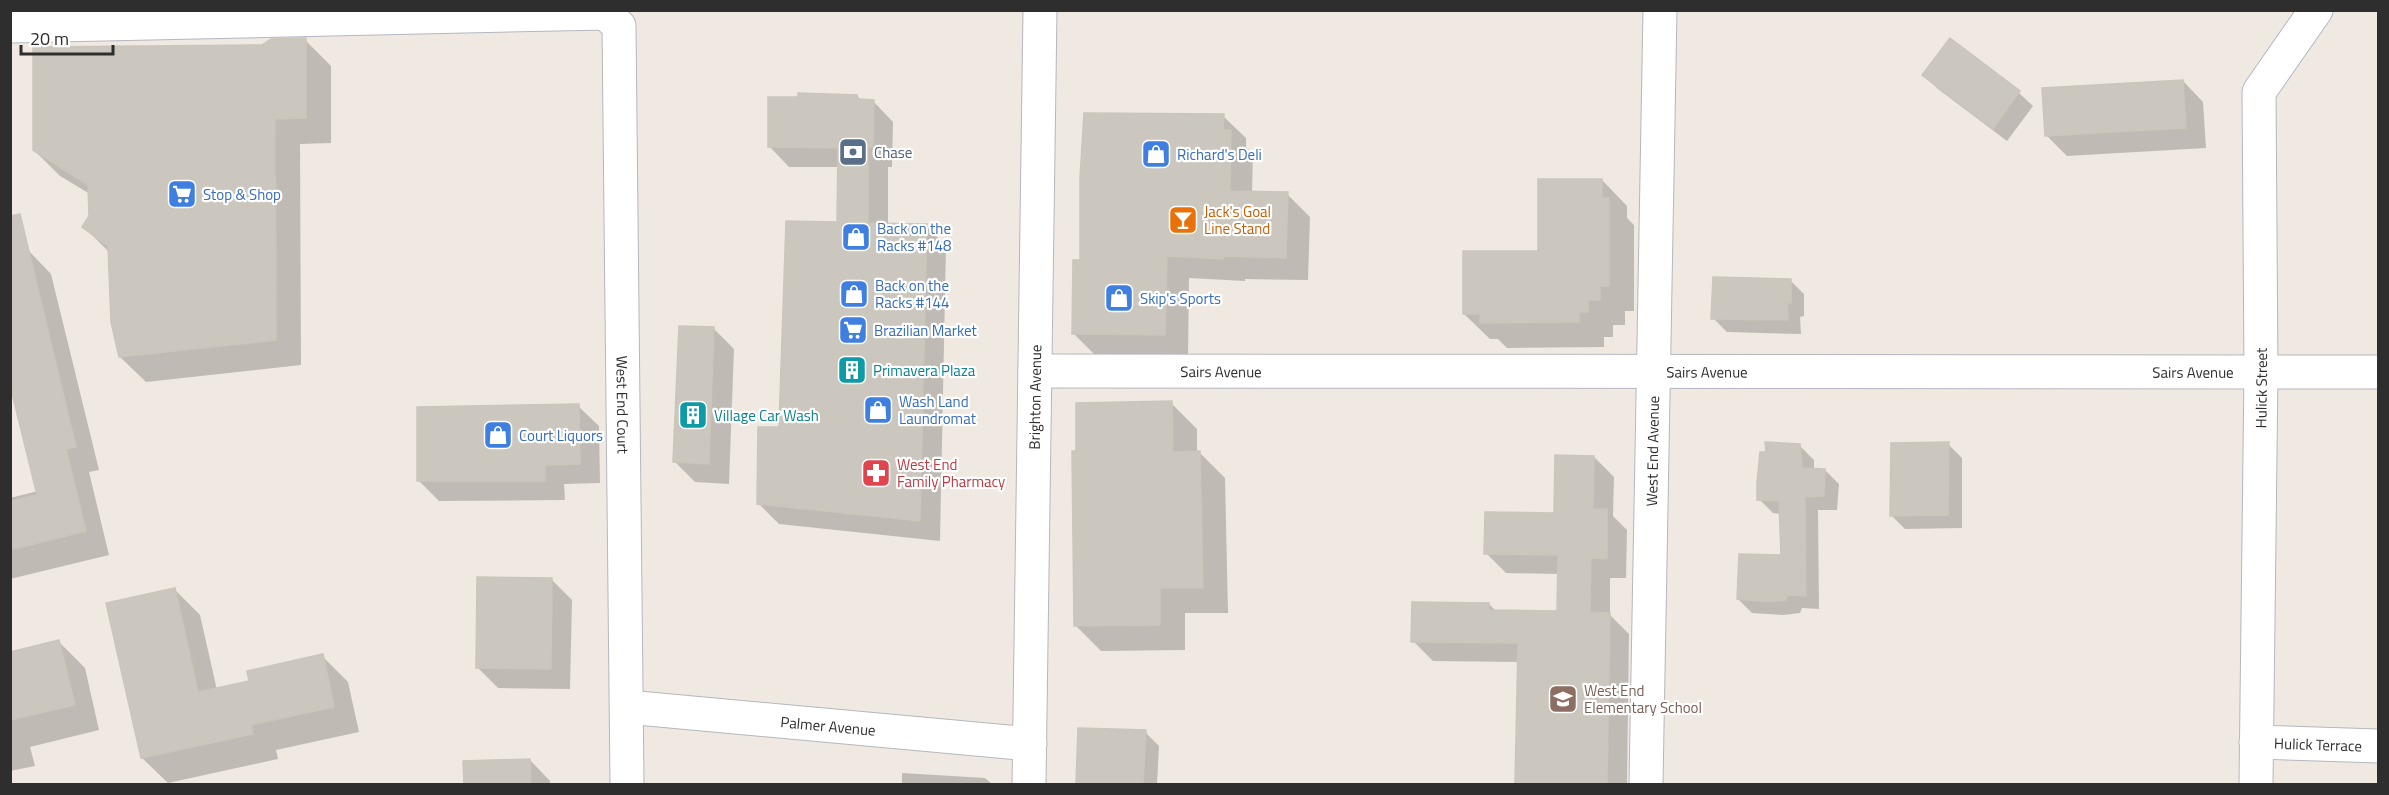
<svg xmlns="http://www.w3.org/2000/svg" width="2389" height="795" viewBox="0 0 2389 795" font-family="'Titillium Web',sans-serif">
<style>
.shadow{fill:#0003}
.building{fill:#cbc7bf;stroke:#cbc5ba;stroke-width:1.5}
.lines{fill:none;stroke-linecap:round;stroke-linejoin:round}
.street-casing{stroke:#b4b7c1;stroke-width:35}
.secondary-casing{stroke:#b4b7c1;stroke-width:35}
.street{stroke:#fff;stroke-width:33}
.secondary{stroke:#fff;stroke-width:33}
.labels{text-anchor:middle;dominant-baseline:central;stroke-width:4.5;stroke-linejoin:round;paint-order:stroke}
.service-label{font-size:15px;fill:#4e5e75;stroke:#fff;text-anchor:start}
.shop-label{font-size:15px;fill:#366cbe;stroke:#fff;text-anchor:start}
.food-label{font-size:15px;fill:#c56008;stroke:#fff;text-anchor:start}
.culture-label{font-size:15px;fill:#0d838f;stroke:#fff;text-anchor:start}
.street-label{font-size:15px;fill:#2e2e2e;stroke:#fff}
.health-label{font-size:15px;fill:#be3a42;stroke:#fff;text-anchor:start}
.education-label{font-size:15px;fill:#785e54;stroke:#fff;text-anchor:start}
</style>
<rect width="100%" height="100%" fill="#efe9e1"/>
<path class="shadow" d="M 305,40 L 331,66 L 331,143 L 300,144 L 301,365 L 146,382 L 120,357 L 110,253 L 84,227 L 90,216 L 90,194 L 60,176 L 34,150 L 262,46 Z
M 1951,40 L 2019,93 L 2033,106 L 2007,141 L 1938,89 L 1924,75 Z
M 2183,81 L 2203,102 L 2206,148 L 2067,156 L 2046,135 Z
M 857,96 L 862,101 L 873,101 L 893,122 L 892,167 L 888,167 L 888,225 L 926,225 L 946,246 L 940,541 L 779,524 L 758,503 L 839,224 L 839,167 L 789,167 L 769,146 Z
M 1223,116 L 1246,138 L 1246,147 L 1253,154 L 1252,193 L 1287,194 L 1310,217 L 1308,280 L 1245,279 L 1245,281 L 1189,278 L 1188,357 L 1096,356 L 1073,333 L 1081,262 Z
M 1602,180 L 1627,206 L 1627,218 L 1634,225 L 1634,311 L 1625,311 L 1625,325 L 1613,325 L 1613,337 L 1604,337 L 1604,347 L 1507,348 L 1498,339 L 1490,339 L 1464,314 L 1540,253 Z
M 28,250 L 51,274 L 99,470 L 89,472 L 109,555 L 10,579 L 10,498 L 38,491 Z
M 1790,280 L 1804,294 L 1804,316 L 1800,317 L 1801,334 L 1727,332 L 1713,318 Z
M 714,329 L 734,349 L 729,484 L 695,482 L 675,462 Z
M 1171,403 L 1197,429 L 1197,453 L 1200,453 L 1225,478 L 1228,613 L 1185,613 L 1185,650 L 1101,651 L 1076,626 L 1078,452 Z
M 578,406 L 599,426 L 600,483 L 564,484 L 565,500 L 439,501 L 419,481 Z
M 1948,444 L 1962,458 L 1962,528 L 1905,529 L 1891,515 Z
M 1800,446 L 1814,460 L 1814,470 L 1825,470 L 1839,484 L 1837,510 L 1818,510 L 1819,609 L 1802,608 L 1800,613 L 1783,615 L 1752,613 L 1738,599 L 1782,556 L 1781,514 L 1773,513 L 1759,499 Z
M 1594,457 L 1614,477 L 1613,516 L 1627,530 L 1626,578 L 1610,578 L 1610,615 L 1629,634 L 1627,784 L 1517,784 L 1519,662 L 1433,661 L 1413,641 L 1489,604 L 1496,611 L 1559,612 L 1559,574 L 1506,573 L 1486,553 L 1556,514 Z
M 551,579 L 572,600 L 570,689 L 498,688 L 478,668 Z
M 175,590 L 200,615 L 217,690 L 251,683 L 322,656 L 348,682 L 359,732 L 276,750 L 278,759 L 168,783 L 142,758 Z
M 59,642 L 85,668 L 99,730 L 30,747 L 35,766 L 10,771 L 10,654 Z
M 1080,729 L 1145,732 L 1159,746 L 1157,784 L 1078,784 Z
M 530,760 L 550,781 L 550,784 L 465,784 L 464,762 Z
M 902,773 L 985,778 L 992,784 L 902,784 Z"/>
<path class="building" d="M 306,38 L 306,118 L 275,119 L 276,340 L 119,357 L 111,322 L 108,246 L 82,227 L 89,216 L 88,185 L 33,150 L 33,47 L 262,45 L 271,39 Z
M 1950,38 L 2020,91 L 1993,129 L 1922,75 Z
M 2183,80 L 2186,128 L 2045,136 L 2042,88 Z
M 798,93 L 857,95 L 858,99 L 874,100 L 873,147 L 868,147 L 868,223 L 927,224 L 920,521 L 757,504 L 758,427 L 779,427 L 786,221 L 837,222 L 838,148 L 768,147 L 768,97 L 798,97 Z
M 1084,113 L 1224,114 L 1223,130 L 1231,130 L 1230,191 L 1288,192 L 1286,258 L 1223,256 L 1223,259 L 1167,256 L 1165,335 L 1072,334 L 1073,260 L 1080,260 L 1080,178 Z
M 1538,179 L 1602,179 L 1602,198 L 1609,198 L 1609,286 L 1600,286 L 1600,300 L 1588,300 L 1588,312 L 1579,312 L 1579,322 L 1480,323 L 1480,314 L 1463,314 L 1463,251 L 1538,251 Z
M 20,214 L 76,447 L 66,449 L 86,531 L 10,550 L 10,501 L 37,495 L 10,385 L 10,216 Z
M 1713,277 L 1791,279 L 1791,303 L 1787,303 L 1788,320 L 1711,319 Z
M 679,326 L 714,327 L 709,464 L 673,462 Z
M 1172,401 L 1173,452 L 1200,451 L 1203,588 L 1160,588 L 1160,625 L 1074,626 L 1072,451 L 1076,451 L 1076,403 Z
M 579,404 L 580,464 L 545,465 L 545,481 L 417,481 L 417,407 Z
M 1765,442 L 1800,444 L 1802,468 L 1825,469 L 1824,496 L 1805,497 L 1806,596 L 1788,595 L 1786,600 L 1768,602 L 1737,599 L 1739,554 L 1781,555 L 1779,501 L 1757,500 L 1757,483 L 1760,452 L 1766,452 Z
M 1949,442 L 1948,515 L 1890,516 L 1891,443 Z
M 1555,455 L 1594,456 L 1593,509 L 1607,509 L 1607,559 L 1591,558 L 1590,612 L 1610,613 L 1607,784 L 1515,784 L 1518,643 L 1411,642 L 1412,602 L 1489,603 L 1489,610 L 1557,611 L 1558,555 L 1484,554 L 1485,512 L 1554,513 Z
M 477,577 L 552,578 L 551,669 L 476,668 Z
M 175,588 L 198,692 L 249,681 L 247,671 L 323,654 L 334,707 L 251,725 L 253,734 L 141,758 L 106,603 Z
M 59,640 L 75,705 L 10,720 L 10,652 Z
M 1078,728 L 1146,730 L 1143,784 L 1076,784 Z
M 530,759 L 531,784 L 464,784 L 463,761 Z"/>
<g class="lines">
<g class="street-casing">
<g id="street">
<path id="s1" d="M 10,26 L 605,13 L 619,26 L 627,784"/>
<path id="s2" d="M 1035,371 L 2378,372"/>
<path id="s3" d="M 627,707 L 1030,744"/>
<path id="s4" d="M 2256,742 L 2378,746"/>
<path id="s5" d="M 1646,784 L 1660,10"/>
<path id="s6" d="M 2256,784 L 2261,372 L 2259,92 L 2316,10"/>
</g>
</g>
<g class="secondary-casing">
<g id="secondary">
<path id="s7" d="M 1029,784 L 1040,10"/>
</g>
</g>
<use href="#street" class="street"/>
<use href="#secondary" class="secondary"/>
</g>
<defs>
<g id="bank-square" transform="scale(1.5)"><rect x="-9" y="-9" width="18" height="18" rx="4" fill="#5c6f8a" stroke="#fff"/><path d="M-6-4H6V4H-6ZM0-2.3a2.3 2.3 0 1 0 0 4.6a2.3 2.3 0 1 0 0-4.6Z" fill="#fff"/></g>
<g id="shop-square" transform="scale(1.5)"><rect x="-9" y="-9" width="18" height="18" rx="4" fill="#3f7fe0" stroke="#fff"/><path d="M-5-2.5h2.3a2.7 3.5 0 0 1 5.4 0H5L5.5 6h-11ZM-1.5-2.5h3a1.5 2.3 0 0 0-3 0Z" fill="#fff"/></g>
<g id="supermarket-square" transform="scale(1.5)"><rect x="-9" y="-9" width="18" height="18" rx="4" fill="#3f7fe0" stroke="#fff"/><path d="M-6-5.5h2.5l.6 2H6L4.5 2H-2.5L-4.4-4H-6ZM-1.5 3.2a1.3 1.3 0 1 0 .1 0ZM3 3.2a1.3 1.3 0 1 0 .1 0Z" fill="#fff"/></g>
<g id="bar-square" transform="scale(1.5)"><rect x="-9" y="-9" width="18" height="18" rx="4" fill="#e8710a" stroke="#fff"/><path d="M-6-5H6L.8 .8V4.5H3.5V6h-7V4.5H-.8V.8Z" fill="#fff"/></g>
<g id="building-square" transform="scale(1.5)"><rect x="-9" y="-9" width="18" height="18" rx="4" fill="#0f9aa8" stroke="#fff"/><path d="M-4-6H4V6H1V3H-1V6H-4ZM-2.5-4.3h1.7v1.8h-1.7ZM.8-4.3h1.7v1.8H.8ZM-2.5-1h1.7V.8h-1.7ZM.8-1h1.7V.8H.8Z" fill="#fff"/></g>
<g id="pharmacy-square" transform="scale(1.5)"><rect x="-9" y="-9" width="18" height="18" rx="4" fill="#e0444e" stroke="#fff"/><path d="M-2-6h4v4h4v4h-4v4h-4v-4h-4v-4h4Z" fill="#fff"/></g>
<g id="school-square" transform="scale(1.5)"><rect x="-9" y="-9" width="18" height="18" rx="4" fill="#8d6e63" stroke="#fff"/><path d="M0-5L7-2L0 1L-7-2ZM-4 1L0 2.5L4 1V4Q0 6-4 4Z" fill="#fff"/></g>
</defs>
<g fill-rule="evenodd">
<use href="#bank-square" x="853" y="152"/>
<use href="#shop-square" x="1156" y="154"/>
<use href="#supermarket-square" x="182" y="194"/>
<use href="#bar-square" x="1183" y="220"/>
<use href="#shop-square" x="856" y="237"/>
<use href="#shop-square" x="854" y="294"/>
<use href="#shop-square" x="1119" y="298"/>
<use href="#supermarket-square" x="853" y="330"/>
<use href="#building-square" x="852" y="370"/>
<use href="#shop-square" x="878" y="410"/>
<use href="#building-square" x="693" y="415"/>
<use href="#shop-square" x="498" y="435"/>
<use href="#pharmacy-square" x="876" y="473"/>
<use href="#school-square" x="1563" y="699"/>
</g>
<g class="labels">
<g class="service-label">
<text x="874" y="152">Chase</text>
</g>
<g class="shop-label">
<text x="1177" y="154">Richard's Deli</text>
<text x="203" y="194">Stop &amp; Shop</text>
<text x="877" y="228">Back on the<tspan x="877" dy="17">Racks #148</tspan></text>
<text x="875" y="285">Back on the<tspan x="875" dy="17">Racks #144</tspan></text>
<text x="1140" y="298">Skip's Sports</text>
<text x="874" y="330">Brazilian Market</text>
<text x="899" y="401">Wash Land<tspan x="899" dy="17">Laundromat</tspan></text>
<text x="519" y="435">Court Liquors</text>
</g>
<g class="food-label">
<text x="1204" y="211">Jack's Goal<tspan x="1204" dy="17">Line Stand</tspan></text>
</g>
<g class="culture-label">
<text x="873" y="370">Primavera Plaza</text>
<text x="714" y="415">Village Car Wash</text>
</g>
<g class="street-label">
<text stroke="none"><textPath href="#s2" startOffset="186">Sairs Avenue</textPath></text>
<text stroke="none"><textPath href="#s2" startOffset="672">Sairs Avenue</textPath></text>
<text stroke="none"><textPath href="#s2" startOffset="1158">Sairs Avenue</textPath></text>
<text stroke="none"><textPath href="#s6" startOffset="396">Hulick Street</textPath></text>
<text stroke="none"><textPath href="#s7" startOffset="387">Brighton Avenue</textPath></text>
<text stroke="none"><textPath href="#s1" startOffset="993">West End Court</textPath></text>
<text stroke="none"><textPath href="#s5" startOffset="333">West End Avenue</textPath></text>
<text stroke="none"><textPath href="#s3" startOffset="202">Palmer Avenue</textPath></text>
<text stroke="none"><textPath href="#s4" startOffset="62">Hulick Terrace</textPath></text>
</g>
<g class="health-label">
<text x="897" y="464">West End<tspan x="897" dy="17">Family Pharmacy</tspan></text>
</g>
<g class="education-label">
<text x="1584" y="690">West End<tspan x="1584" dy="17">Elementary School</tspan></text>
</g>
</g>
<rect width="2389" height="795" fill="none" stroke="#2e2e2e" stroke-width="24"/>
<path d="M21 45v9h92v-9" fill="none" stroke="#2e2e2e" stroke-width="3"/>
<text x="30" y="45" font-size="18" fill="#2e2e2e" stroke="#ffffff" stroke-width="4.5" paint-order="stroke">20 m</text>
</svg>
